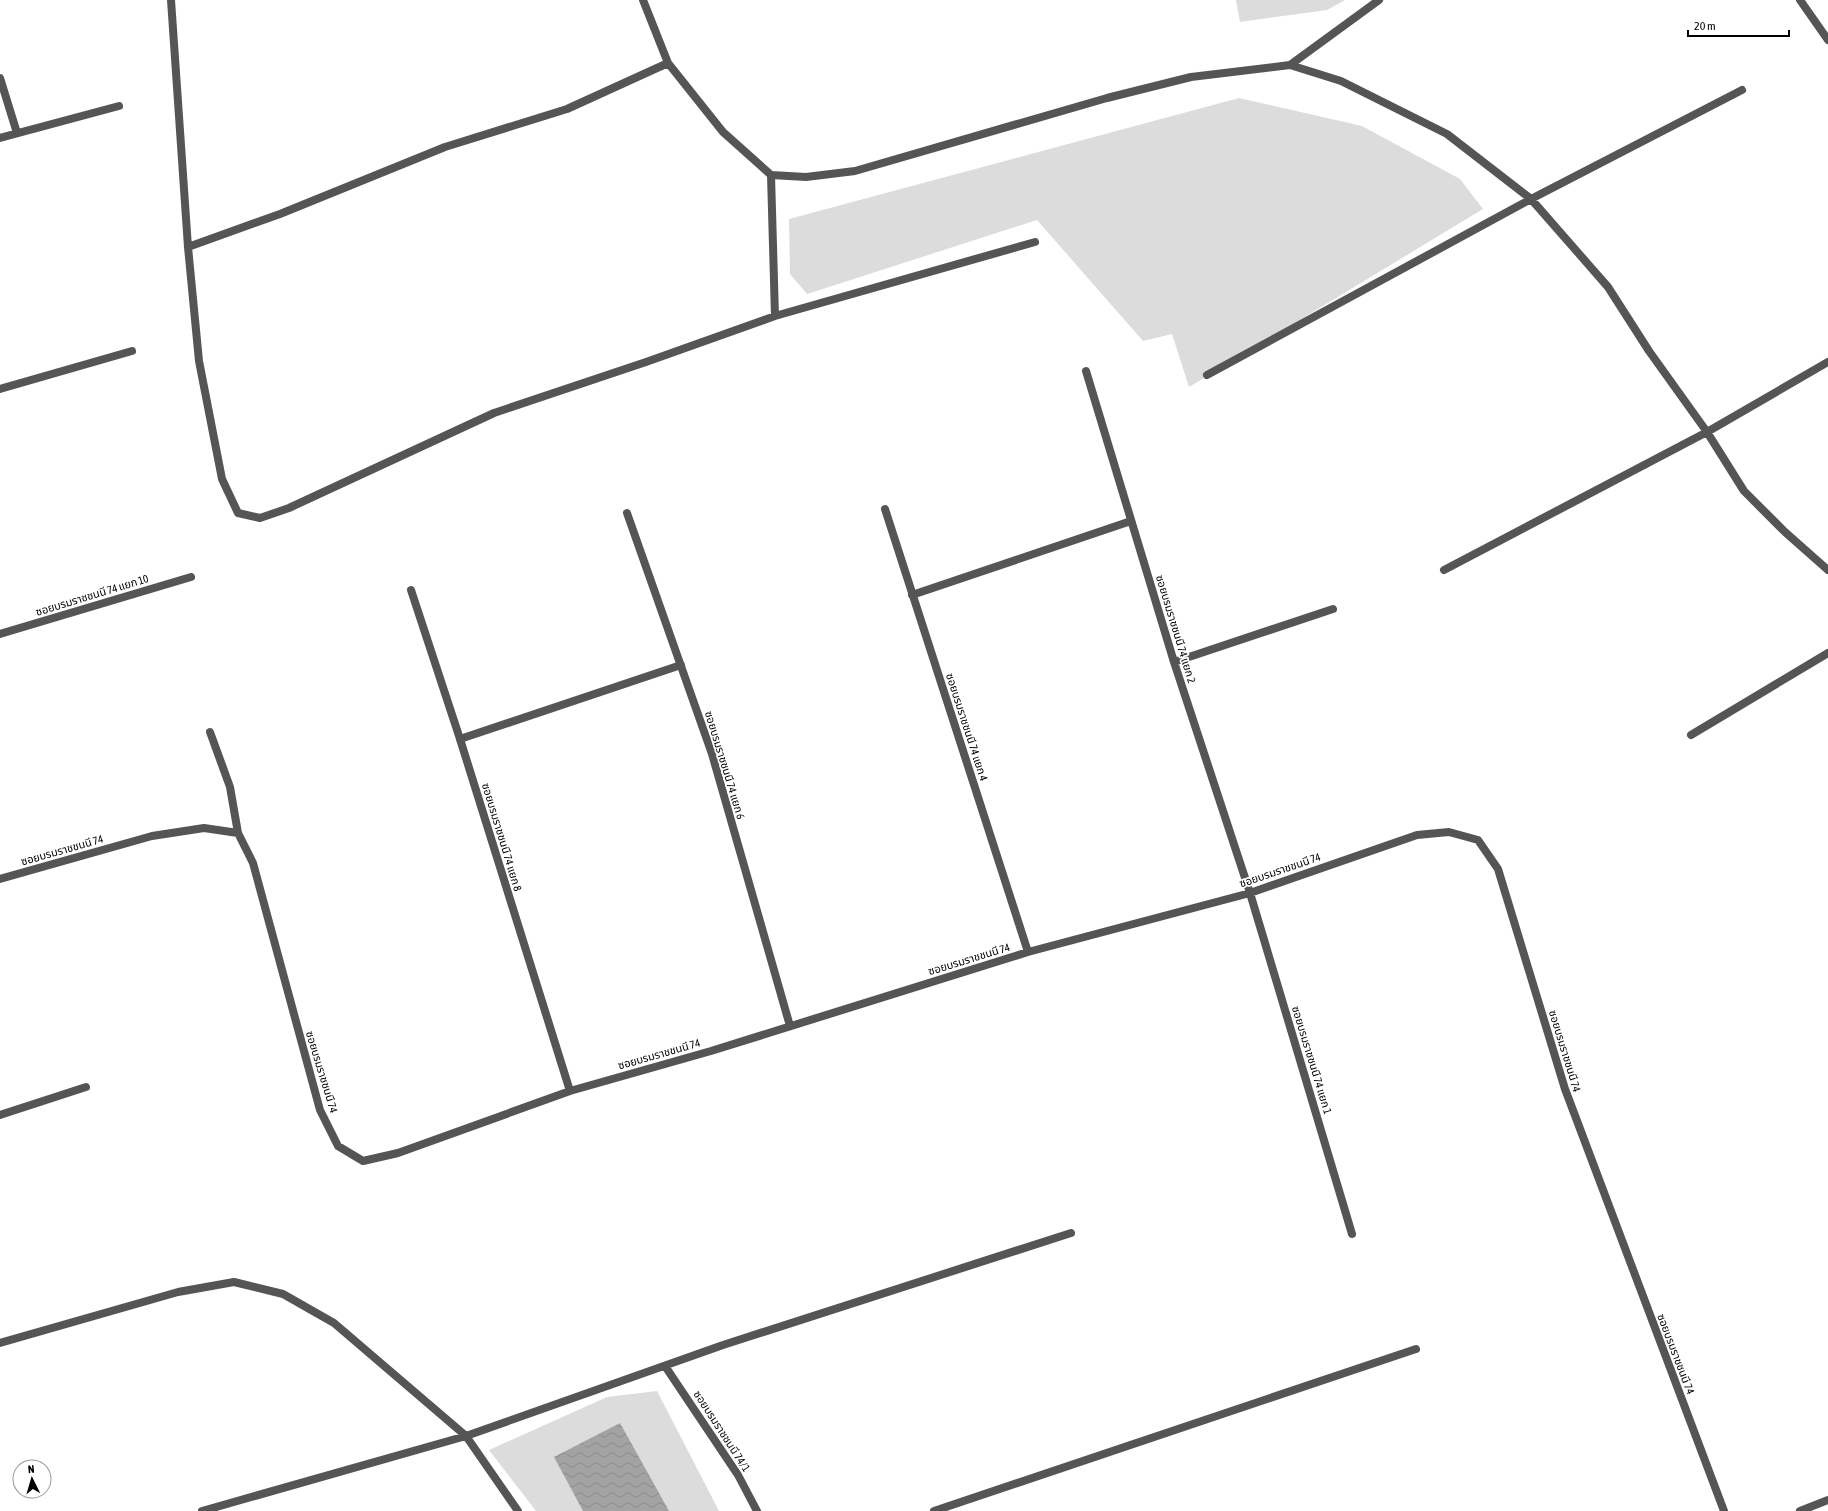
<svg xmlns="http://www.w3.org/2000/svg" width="1828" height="1511" viewBox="0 0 1828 1511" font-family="'Asap Condensed','Noto Sans Thai',sans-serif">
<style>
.garden{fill:#dcdcdc}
.water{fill:url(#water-waves)}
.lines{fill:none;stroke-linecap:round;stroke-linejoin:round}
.lane{stroke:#555;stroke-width:8}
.street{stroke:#555;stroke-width:8}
.labels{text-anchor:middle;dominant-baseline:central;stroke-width:3.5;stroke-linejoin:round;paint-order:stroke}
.street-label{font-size:11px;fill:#000;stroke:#fff}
</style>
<defs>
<pattern id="water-waves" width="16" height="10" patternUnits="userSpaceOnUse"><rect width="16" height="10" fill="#a3a3a3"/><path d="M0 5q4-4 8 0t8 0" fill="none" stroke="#8b8b8b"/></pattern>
</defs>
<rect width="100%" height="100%" fill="#fff"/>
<path class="garden" d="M 1236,0 L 1345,0 L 1327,10 L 1240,22 Z
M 1239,98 L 1362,126 L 1460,179 L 1483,209 L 1189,387 L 1172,334 L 1143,341 L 1037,220 L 807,294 L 790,274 L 789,219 Z
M 657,1391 L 719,1511 L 536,1511 L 489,1450 L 607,1397 Z"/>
<path class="water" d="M 620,1423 L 669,1511 L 583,1511 L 554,1457 Z"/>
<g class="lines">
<path class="lane" d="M 912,595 L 1131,521
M 460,739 L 681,665"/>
<path class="street" d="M 171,0 L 188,247 L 199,361 L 222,479 L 238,513 L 260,518 L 289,508 L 494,413 L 646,362 L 775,316 L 1035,242
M 643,0 L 668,63 L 723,132 L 771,175 L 806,177 L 855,171 L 1107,98 L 1191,77 L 1290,65 L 1341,81 L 1447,134 L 1531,199 L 1608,287 L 1649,351 L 1707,432 L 1744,491 L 1785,532 L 1828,570
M 1800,0 L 1828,40
M 1290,65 L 1379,0
M 0,78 L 17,133
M 0,138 L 119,106
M 771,175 L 775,316
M 188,247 L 280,214 L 445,147 L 567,109 L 668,63
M 1086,371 L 1174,662 L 1250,893 L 1352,1234
M 1207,375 L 1531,199 L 1742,90
M 0,389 L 132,351
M 885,509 L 1028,952
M 627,513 L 712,754 L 790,1026
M 1444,570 L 1707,432 L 1828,362
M 411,590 L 460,739 L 570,1091
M 0,634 L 191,577
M 1174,662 L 1333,609
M 210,732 L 230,787 L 238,833
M 1691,735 L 1828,653
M 0,879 L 152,836 L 204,828 L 238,833 L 253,863 L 320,1110 L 338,1146 L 363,1161 L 398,1153 L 570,1091 L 711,1051 L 1028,952 L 1250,893 L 1417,835 L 1449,832 L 1478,840 L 1498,869 L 1565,1089 L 1724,1511
M 0,1115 L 86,1087
M 0,1343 L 178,1292 L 234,1282 L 283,1294 L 334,1323 L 466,1436 L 518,1511
M 665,1366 L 738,1475 L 757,1511
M 202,1511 L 466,1436 L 723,1345 L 1071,1233
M 934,1511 L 1416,1349
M 1800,1511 L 1828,1500"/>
</g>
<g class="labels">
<g class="street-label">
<text transform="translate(92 595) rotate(-17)">ซอยบรมราชชนนี 74 แยก 10</text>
<text transform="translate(1176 629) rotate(73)">ซอยบรมราชชนนี 74 แยก 2</text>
<text transform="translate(967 727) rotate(72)">ซอยบรมราชชนนี 74 แยก 4</text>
<text transform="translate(725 765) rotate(73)">ซอยบรมราชชนนี 74 แยก 6</text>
<text transform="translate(502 837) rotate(73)">ซอยบรมราชชนนี 74 แยก 8</text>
<text transform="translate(62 850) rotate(-16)">ซอยบรมราชชนนี 74</text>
<text transform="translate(1280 870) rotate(-19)">ซอยบรมราชชนนี 74</text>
<text transform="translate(969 959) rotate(-17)">ซอยบรมราชชนนี 74</text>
<text transform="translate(1565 1051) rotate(73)">ซอยบรมราชชนนี 74</text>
<text transform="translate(659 1054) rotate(-16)">ซอยบรมราชชนนี 74</text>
<text transform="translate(1312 1060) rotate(73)">ซอยบรมราชชนนี 74 แยก 1</text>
<text transform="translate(322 1072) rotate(73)">ซอยบรมราชชนนี 74</text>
<text transform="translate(1676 1354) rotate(69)">ซอยบรมราชชนนี 74</text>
<text transform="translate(722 1431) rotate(57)">ซอยบรมราชชนนี 74/1</text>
</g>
</g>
<g transform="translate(32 1479) rotate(355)"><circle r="19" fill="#ffffff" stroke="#999999"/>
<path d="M0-3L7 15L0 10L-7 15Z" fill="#000000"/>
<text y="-6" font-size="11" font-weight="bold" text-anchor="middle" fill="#000000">N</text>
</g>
<path d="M1688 30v6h101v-6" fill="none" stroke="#000000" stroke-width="2"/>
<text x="1694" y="30" font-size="12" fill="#000000" stroke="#ffffff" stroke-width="3" paint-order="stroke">20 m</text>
</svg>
